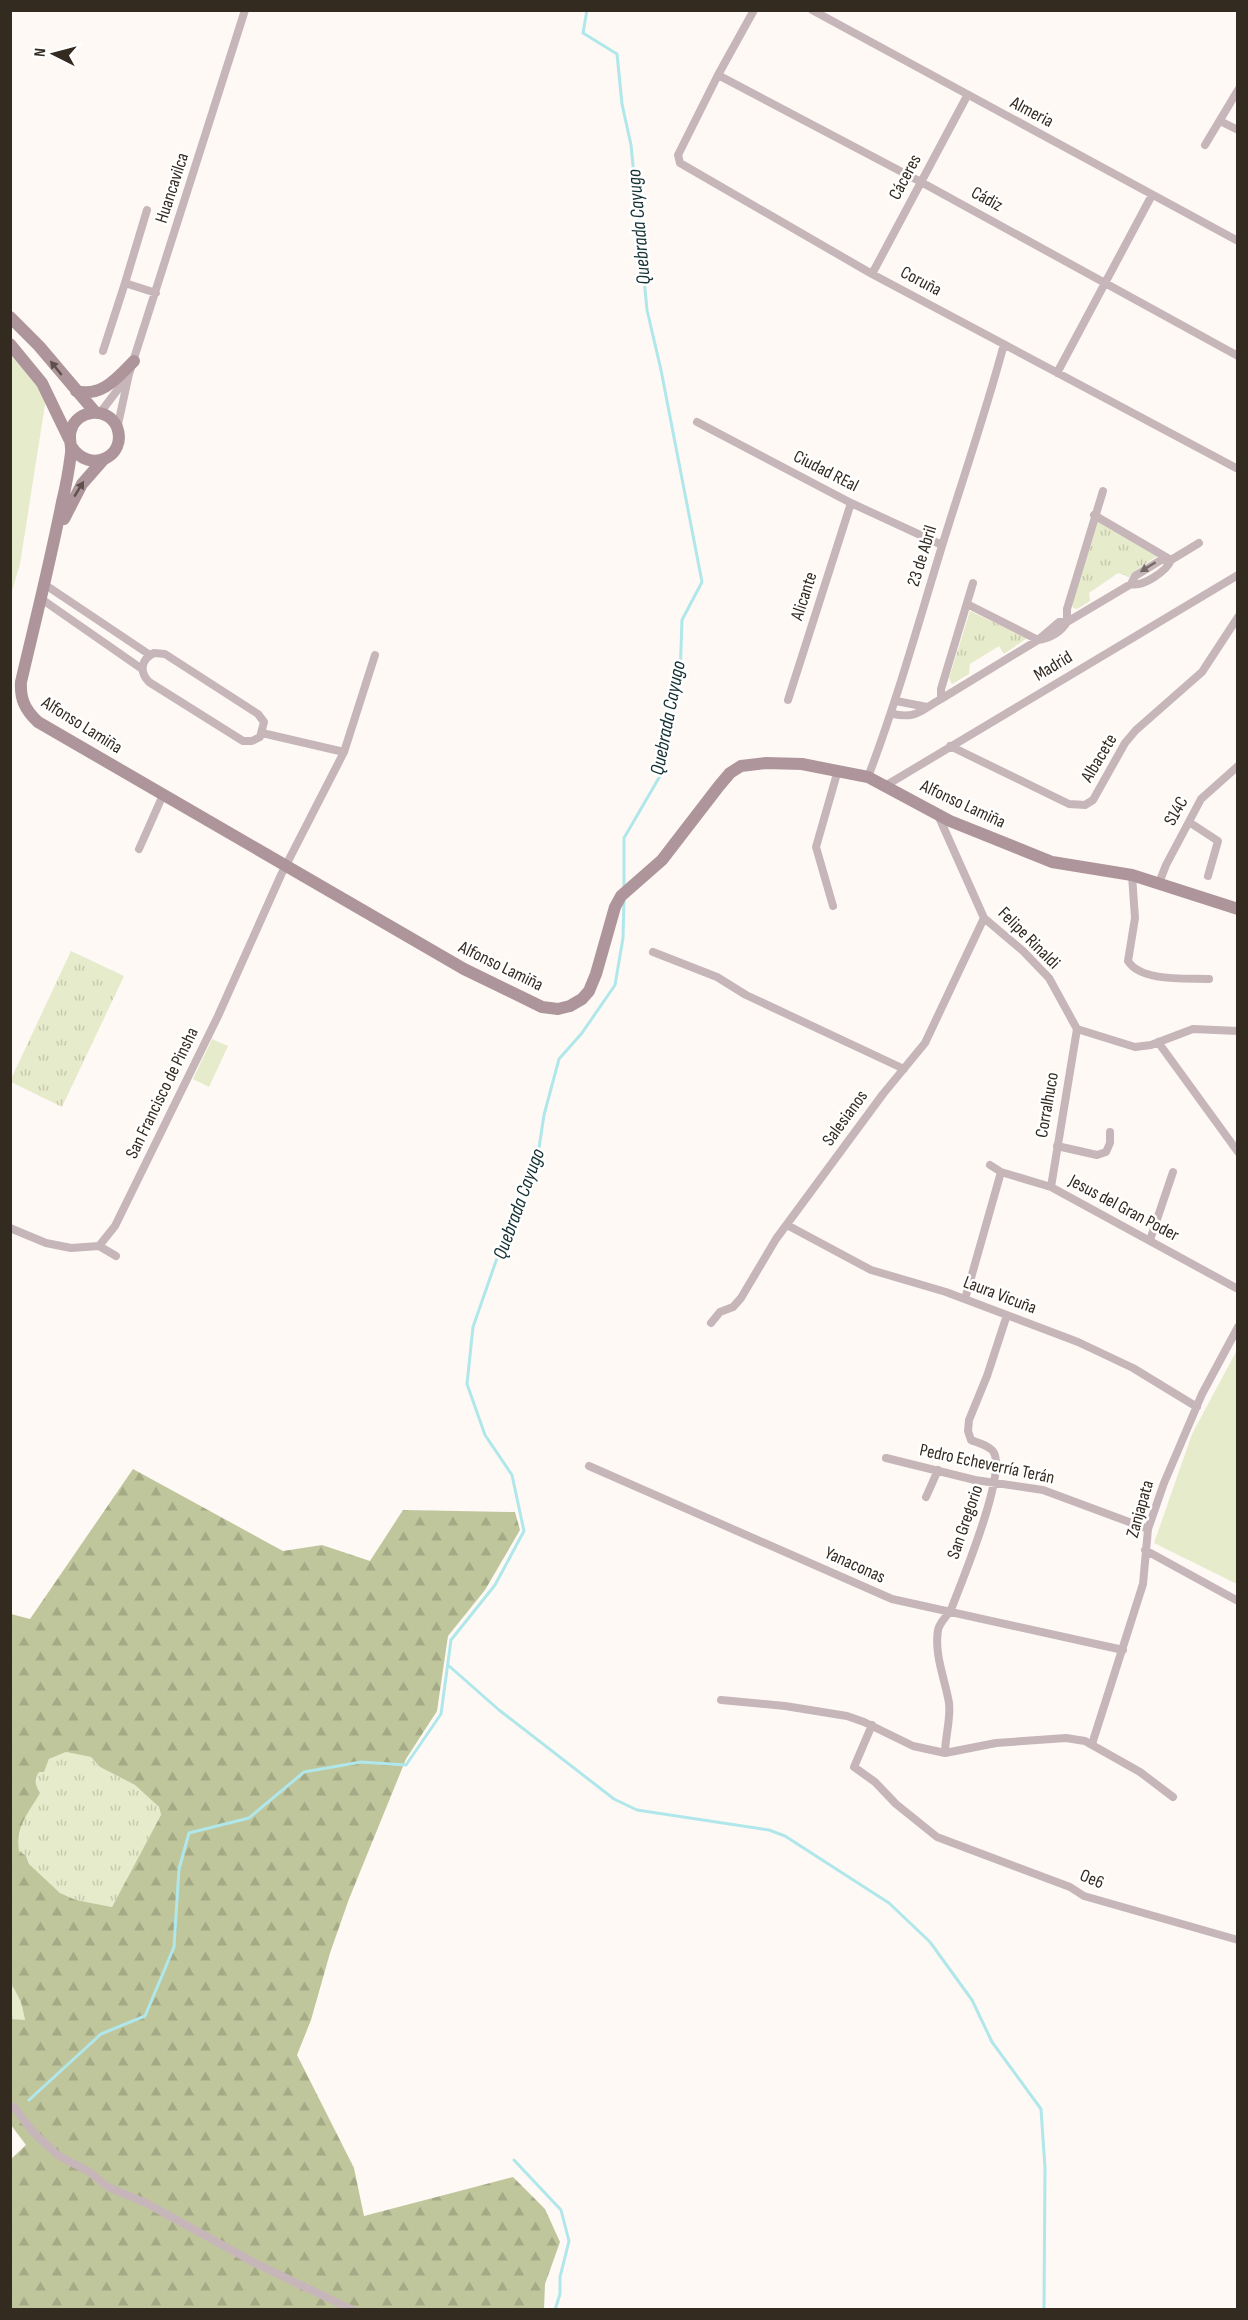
<svg xmlns="http://www.w3.org/2000/svg" width="1248" height="2320" viewBox="0 0 1248 2320" font-family="'Sofia Sans Condensed',sans-serif">
<style>
.grass{fill:url(#grass-tufts)}
.forest{fill:url(#forest-firs);fill-rule:evenodd}
.pitch{fill:#e6ebcb}
.lines{fill:none;stroke-linecap:round;stroke-linejoin:round}
.stream{stroke:#afe7eb;stroke-width:3}
.street{stroke:#c6b6ba;stroke-width:8}
.secondary{stroke:#ad959b;stroke-width:12}
.oneway{fill:#5e4f4b}
.oneway2{fill:#756965}
.labels{text-anchor:middle;dominant-baseline:central;stroke-width:5;stroke-linejoin:round;paint-order:stroke}
.street-label{font-size:18px;fill:#332a20;stroke:#fff}
.water-label{font-size:20px;font-style:italic;fill:#133032;stroke:#fff}
</style>
<defs>
<pattern id="grass-tufts" width="24" height="20" patternUnits="userSpaceOnUse" patternTransform="scale(1.5)"><rect width="24" height="20" fill="#e6ebcb"/><path d="M3 7l-1-3M5 7V3M7 7l1-3M15 17l-1-3M17 17v-4M19 17l1-3" fill="none" stroke="#c6caae"/></pattern>
<pattern id="forest-firs" width="22" height="20" patternUnits="userSpaceOnUse" patternTransform="scale(1.5)"><rect width="22" height="20" fill="#c0c69c"/><path d="M5 1l3.5 6h-7zM16 11l3.5 6h-7z" fill="#a5aa86"/></pattern>
</defs>
<rect width="100%" height="100%" fill="#fef9f4"/>
<path class="grass" d="M 1097,518 L 1163,552 L 1135,571 L 1129,577 L 1118,573 L 1089,593 L 1090,601 L 1077,609 L 1073,608 L 1072,604 Z
M 970,611 L 1027,638 L 1004,654 L 999,646 L 970,664 L 969,674 L 952,684 L 949,678 Z
M 71,951 L 124,976 L 62,1107 L 11,1082 L 11,1079 Z
M 66,1752 L 91,1757 L 100,1767 L 135,1785 L 159,1807 L 161,1816 L 112,1907 L 76,1900 L 60,1893 L 29,1864 L 26,1856 L 19,1851 C 17,1828 27,1811 35,1790 C 37,1783 35,1778 39,1772 L 44,1772 L 49,1759 Z
M 10,1981 L 21,2002 L 25,2021 L 11,2019 Z"/>
<path class="forest" d="M 133,1469 L 283,1551 L 322,1545 L 370,1561 L 403,1510 L 515,1512 L 520,1530 L 485,1590 L 448,1636 L 437,1711 L 406,1759 L 349,1899 L 330,1953 L 311,2020 L 297,2055 L 354,2168 L 364,2216 L 513,2177 L 545,2209 L 560,2242 L 545,2284 L 544,2309 L 11,2309 L 11,2159 L 26,2145 L 11,2125 L 11,2019 L 25,2020 L 21,2002 L 10,1981 L 11,1614 L 30,1619 ZM 66,1752 L 91,1757 L 100,1767 L 135,1785 L 159,1807 L 161,1815 L 112,1907 L 76,1900 L 60,1893 L 29,1864 L 26,1856 L 19,1851 C 16,1825 28,1814 40,1793 C 35,1785 34,1780 39,1772 L 44,1772 L 49,1759 Z"/>
<path class="pitch" d="M 11,345 L 46,398 L 20,564 L 11,594 Z
M 212,1039 L 228,1046 L 209,1087 L 193,1079 Z
M 1237,1350 L 1237,1584 L 1154,1543 L 1192,1434 Z"/>
<g class="lines">
<path class="stream" d="M 587,10 L 583,33 L 617,54 L 622,104 L 631,145 L 647,310 L 661,370 L 702,582 L 682,620 L 680,677 L 666,729 L 660,776 L 624,838 L 624,888
M 448,1665 L 499,1710 L 614,1799 L 637,1810 L 769,1830 L 785,1836 L 889,1903 L 930,1942 L 972,2000 L 992,2042 L 1041,2109 L 1045,2168 L 1044,2308
M 29,2100 L 101,2034 L 145,2016 L 174,1947 L 179,1869 L 189,1833 L 249,1818 L 304,1772 L 361,1762 L 406,1765 L 441,1714 L 451,1640 L 495,1585 L 524,1531 L 512,1475 L 485,1435 L 467,1384 L 473,1327 L 496,1261 L 537,1161 L 544,1115 L 559,1059 L 582,1033 L 615,985 L 623,938 L 624,901
M 514,2160 L 561,2210 L 569,2241 L 560,2277 L 560,2294 L 555,2310"/>
<path class="street" d="M 754,10 L 718,75 L 678,155 L 680,163 L 872,274 L 1238,469
M 812,10 L 1238,241
M 718,75 L 921,182 L 1238,356
M 1220,121 L 1238,130
M 1205,145 L 1238,90
M 147,210 L 125,283 L 156,293
M 872,274 L 967,96
M 103,351 L 125,283
M 1057,373 L 1152,195
M 100,413 L 125,380
M 697,422 L 851,503 L 942,545
M 117,429 L 129,374 L 245,10
M 1094,515 L 1171,560
M 44,584 L 150,655
M 1131,584 L 1135,576 L 1161,560 L 1171,560 L 1199,543
M 40,598 L 142,669
M 967,604 L 1038,640 C 1050,638 1060,633 1067,622 L 1131,584 C 1143,587 1167,571 1171,560
M 1067,622 L 1067,609 L 1103,491
M 154,653 L 165,654 L 258,714 L 264,722 L 260,737 L 252,741 L 243,741 L 149,682 C 139,672 141,659 154,653 Z
M 941,699 L 1038,640 L 1059,622 L 1067,622
M 788,700 L 851,503
M 896,701 L 927,707
M 893,714 C 917,719 921,710 941,699 L 941,689 L 973,583
M 262,733 L 344,752
M 950,746 L 1069,804 L 1085,805 L 1093,800 L 1125,743 L 1136,730 L 1202,672 L 1238,617
M 868,777 C 897,701 918,624 942,546 C 963,478 986,412 1004,344
M 885,786 L 1238,575
M 938,815 L 984,918 L 1023,951 L 1049,978 L 1077,1029 L 1135,1047 L 1151,1045 L 1193,1029 L 1238,1031
M 1189,822 L 1218,841 L 1208,876
M 139,849 L 163,795
M 1132,875 L 1135,918 L 1128,961 C 1141,982 1186,978 1209,979
M 1159,883 L 1166,865 L 1201,799 L 1238,766
M 833,906 L 816,847 L 838,770
M 653,952 L 717,977 L 746,995 L 904,1069
M 1158,1042 L 1238,1152
M 1057,1146 L 1097,1155 L 1106,1152 L 1110,1143 L 1110,1132
M 990,1165 L 1001,1172 L 1051,1187 L 1238,1289
M 1051,1187 L 1077,1029
M 787,1225 L 871,1270 L 946,1292 L 1078,1342 L 1133,1368 L 1197,1407
M 10,1228 L 46,1243 L 71,1248 L 99,1246 L 115,1226 L 218,1016 L 281,875 L 344,752 L 375,655
M 1150,1240 L 1173,1172
M 99,1246 L 116,1256
M 965,1299 L 1001,1172
M 711,1323 L 720,1312 L 733,1307 L 741,1298 L 776,1239 L 883,1094 L 925,1043 L 984,918
M 886,1458 L 975,1480 L 1043,1490 L 1148,1529
M 589,1466 L 892,1599 L 1123,1650
M 926,1497 L 938,1470
M 1145,1550 L 1238,1601
M 721,1700 L 785,1706 L 847,1716 L 864,1722 L 913,1746 L 945,1753 L 996,1743 L 1066,1738 L 1085,1741 L 1140,1772 L 1173,1797
M 872,1725 L 854,1767 L 875,1782 L 896,1804 L 937,1837 L 1070,1887 L 1084,1896 L 1238,1940
M 1092,1744 L 1143,1584 L 1148,1529 L 1164,1483 L 1202,1394 L 1238,1327
M 945,1753 C 945,1737 951,1719 949,1703 C 945,1679 934,1655 938,1630 C 940,1621 948,1616 952,1607 C 962,1581 1006,1475 994,1453 C 991,1446 978,1443 971,1440 L 968,1431 L 969,1420 L 987,1376 L 1007,1315
M 14,2107 L 33,2132 L 50,2148 L 59,2156 L 88,2171 L 108,2187 L 146,2203 L 257,2264 L 353,2310"/>
<path class="secondary" d="M 10,317 L 39,346 L 95,412
M 10,344 L 42,383 L 69,439
M 76,391 C 102,398 118,377 134,361
M 71,446 C 89,475 128,457 117,427 C 108,406 77,409 71,430 C 68,438 72,445 71,453 C 69,469 66,486 62,502 C 50,563 35,622 21,682 C 20,699 25,710 38,722 L 464,969 L 542,1007 L 558,1009 L 570,1006 L 582,999 L 589,991 L 596,974 L 615,907 L 621,896 L 662,860 L 719,786 L 730,773 L 741,766 L 766,763 L 802,764 L 868,777 L 950,821 L 1052,862 L 1132,875 L 1238,909
M 64,519 L 82,484 L 103,460"/>
</g>
<defs><path id="oneway-solid" d="M-6-.8H1V-3.2L6.5 0L1 3.2V.8H-6Z" transform="scale(1.5)"/></defs>
<g class="oneway">
<use href="#oneway-solid" transform="translate(56 368) rotate(-129)"/>
<use href="#oneway-solid" transform="translate(79 489) rotate(-59)"/>
</g>
<use class="oneway2" href="#oneway-solid" transform="translate(1148 567) rotate(148)"/>
<g class="labels">
<g class="street-label">
<text transform="translate(1032 112) rotate(28)">Almeria</text>
<text transform="translate(905 177) rotate(-62)">Cáceres</text>
<text transform="translate(172 188) rotate(-72)">Huancavilca</text>
<text transform="translate(987 199) rotate(29)">Cádiz</text>
<text transform="translate(921 281) rotate(28)">Coruña</text>
<text transform="translate(826 471) rotate(27)">Ciudad REal</text>
<text transform="translate(922 556) rotate(-73)">23 de Abril</text>
<text transform="translate(804 596) rotate(-72)">Alicante</text>
<text transform="translate(1053 666) rotate(-31)">Madrid</text>
<text transform="translate(82 725) rotate(32)">Alfonso Lamiña</text>
<text transform="translate(1099 758) rotate(-59)">Albacete</text>
<text transform="translate(963 804) rotate(25)">Alfonso Lamiña</text>
<text transform="translate(1176 811) rotate(-61)">S14C</text>
<text transform="translate(1029 938) rotate(45)">Felipe Rinaldi</text>
<text transform="translate(501 966) rotate(26)">Alfonso Lamiña</text>
<text transform="translate(162 1093) rotate(-64)">San Francisco de Pinsha</text>
<text transform="translate(1047 1105) rotate(-80)">Corralhuco</text>
<text transform="translate(845 1118) rotate(-54)">Salesianos</text>
<text transform="translate(1124 1208) rotate(28)">Jesus del Gran Poder</text>
<text transform="translate(1000 1295) rotate(21)">Laura Vicuña</text>
<text transform="translate(987 1464) rotate(12)">Pedro Echeverría Terán</text>
<text transform="translate(1140 1509) rotate(-74)">Zanjapata</text>
<text transform="translate(965 1522) rotate(-71)">San Gregorio</text>
<text transform="translate(855 1565) rotate(24)">Yanaconas</text>
<text transform="translate(1092 1879) rotate(22)">Oe6</text>
</g>
<g class="water-label">
<text transform="translate(639 227) rotate(-95)">Quebrada Cayugo</text>
<text transform="translate(668 718) rotate(-79)">Quebrada Cayugo</text>
<text transform="translate(519 1204) rotate(-70)">Quebrada Cayugo</text>
</g>
</g>
<rect width="1248" height="2320" fill="none" stroke="#332a20" stroke-width="24"/>
<g transform="translate(54 54) rotate(276)" stroke="#ffffff" stroke-width="4.5" paint-order="stroke">
<path d="M0-4.5L10 22L0 15L-10 22Z" fill="#332a20"/>
<text y="-9" font-size="16" font-weight="bold" text-anchor="middle" fill="#332a20">N</text>
</g>
</svg>
